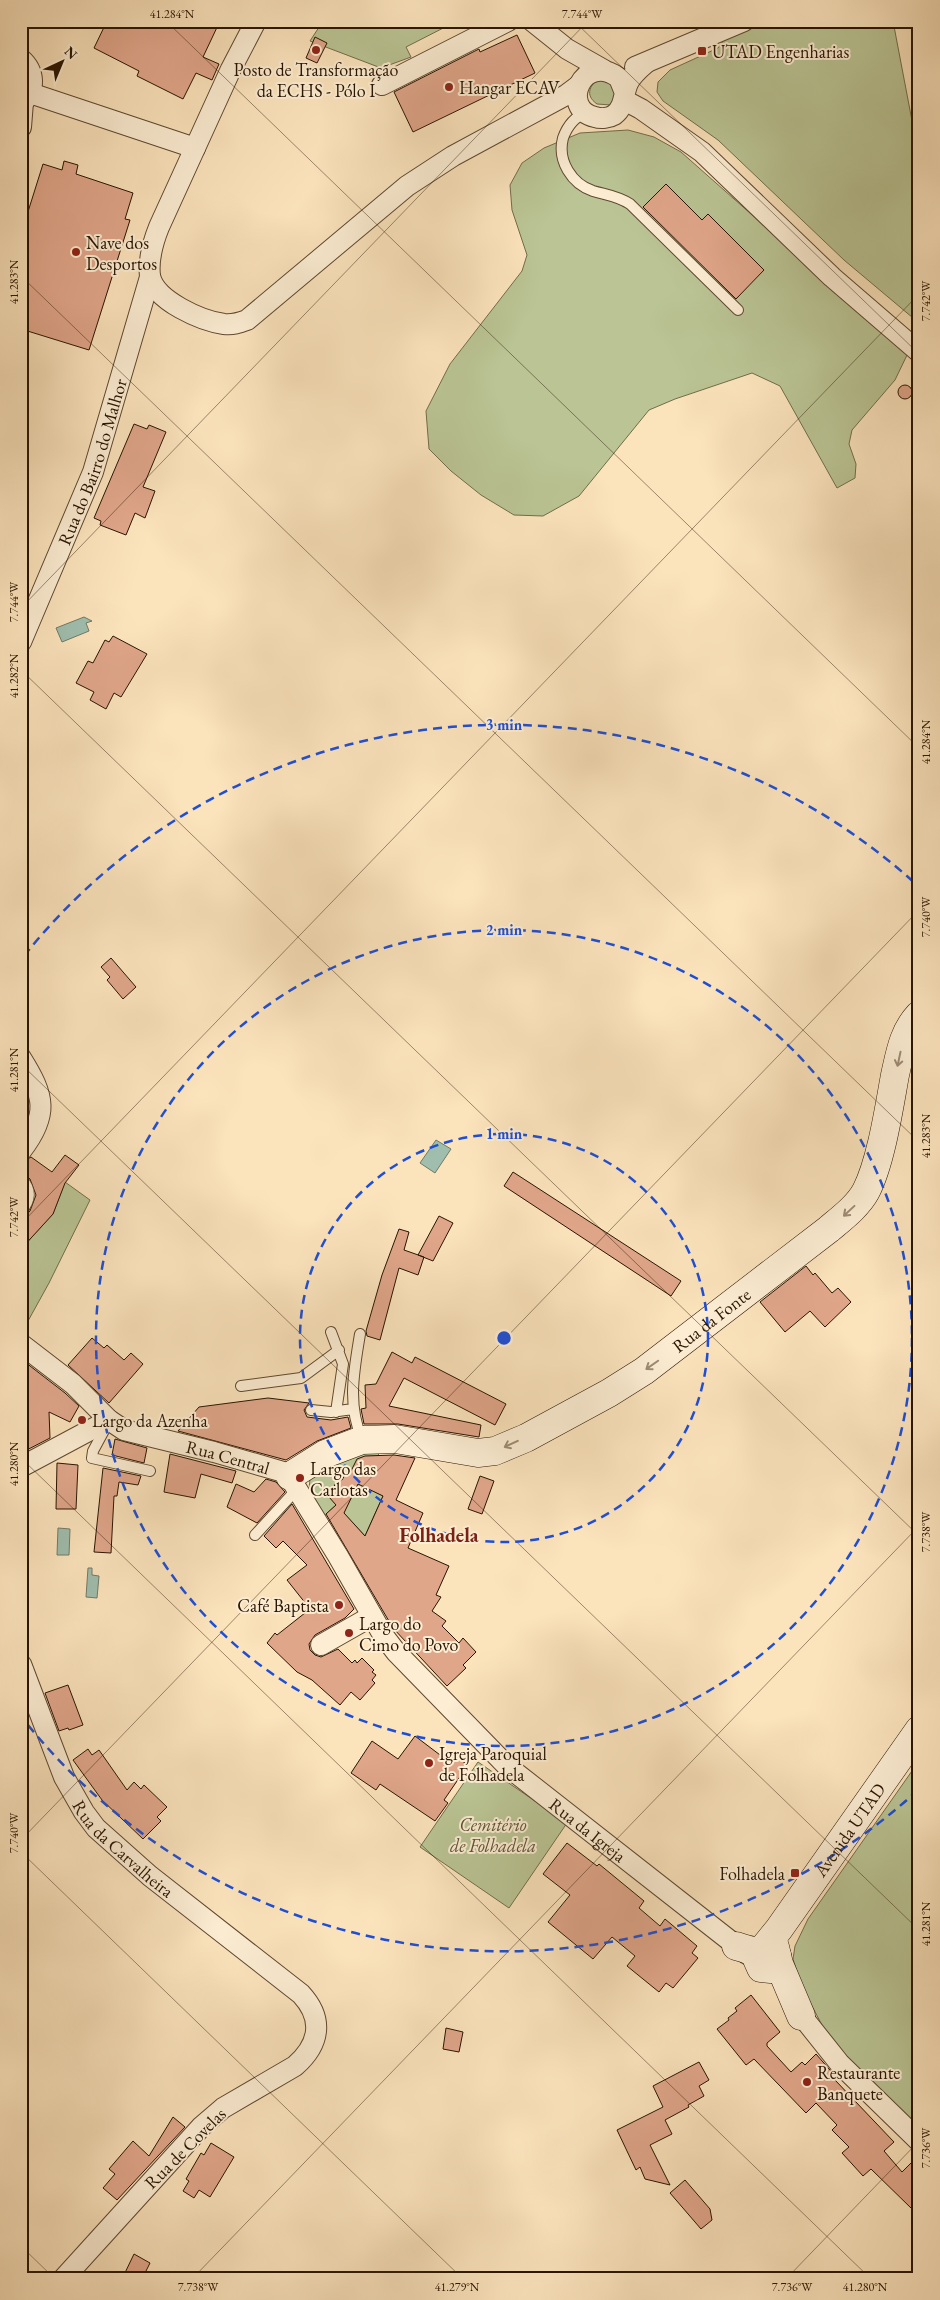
<svg xmlns="http://www.w3.org/2000/svg" width="940" height="2300" viewBox="0 0 940 2300" font-family="'EB Garamond',serif">
<style>
.green{fill:#bac494;stroke:#726c4a}
.water{fill:#9fbead;stroke:#707a68}
.building{fill:#e0a68a;stroke:#291400;fill-rule:evenodd}
.lines{fill:none;stroke-linecap:round;stroke-linejoin:round}
.lane-casing{stroke:#5e482f;stroke-width:12}
.street-casing{stroke:#5e482f;stroke-width:22}
.secondary-casing{stroke:#291400;stroke-width:29}
.lane{stroke:#fcedd3;stroke-width:10}
.street{stroke:#fcedd3;stroke-width:20}
.secondary{stroke:#fcedd3;stroke-width:28}
.oneway{stroke:#9d8b74}
.ticks{fill:none;stroke:#291400;stroke-width:1;stroke-opacity:0.45}
.ring{fill:none;stroke:#1d4ed8;stroke-width:2.5;stroke-dasharray:9 6}
.poi-dot{fill:#8f2418;stroke:#fcedd3;stroke-width:2}
.labels{text-anchor:middle;dominant-baseline:central;stroke-width:4;stroke-linejoin:round;paint-order:stroke}
.poi-label{font-size:18px;fill:#291400;stroke:#fcedd3;text-anchor:start}
.street-label{font-size:18px;fill:#291400;stroke:#fcedd3}
.park-label{font-size:18px;font-style:italic;fill:#5c5234;stroke:#fcedd3}
.quarter-label{font-size:20px;font-weight:bold;fill:#7a1f14;stroke:#fcedd3}
.centre{fill:#1d4ed8;stroke:#fcedd3;stroke-width:2.5}
.ring-label{font-size:15px;text-anchor:middle;font-weight:bold;fill:#1d4ed8;stroke:#fcedd3;stroke-width:4;stroke-linejoin:round;paint-order:stroke}
.neatline{fill:none;stroke:#291400;stroke-width:2}
.ticks-label{font-size:12px;text-anchor:middle;fill:#291400}
</style>
<rect width="100%" height="100%" fill="#fbe3bc"/>
<filter id="stains"><feTurbulence type="fractalNoise" baseFrequency=".004" numOctaves="4"/><feColorMatrix values="0 0 0 0 .2 0 0 0 0 .09 0 0 0 0 .02 0 0 0 .5 -.17"/></filter>
<radialGradient id="worn" r=".72"><stop offset=".6" stop-color="#630" stop-opacity="0"/><stop offset="1" stop-color="#630" stop-opacity=".3"/></radialGradient>
<path class="green" d="M 323,21 L 457,21 L 406,47 L 411,57 L 381,68 L 310,41 Z
M 766,21 L 893,21 L 913,126 L 919,125 L 919,323 L 844,260 L 718,140 L 663,101 L 657,92 L 658,82 L 670,70 L 718,48 L 728,34 Z
M 601,77 L 619,89 L 611,105 L 597,104 C 584,95 590,84 601,77 Z
M 628,130 L 654,137 L 681,152 L 908,353 L 895,380 L 852,430 L 849,444 L 856,464 L 855,478 L 837,488 L 780,386 L 752,373 L 675,399 L 649,410 L 579,496 L 543,516 L 514,515 L 481,495 L 451,471 L 429,449 L 426,411 L 450,364 L 522,271 L 527,255 L 512,210 L 510,185 L 522,163 L 544,148 L 580,133 Z
M 65,1182 L 90,1200 L 49,1283 L 28,1321 L 21,1314 L 27,1300 L 21,1298 L 21,1249 L 53,1214 Z
M 381,1449 L 364,1486 L 383,1496 L 365,1536 L 336,1505 L 321,1519 C 312,1498 304,1490 314,1468 Z
M 919,1761 L 919,2131 L 862,2076 L 823,2027 L 802,1987 L 793,1959 L 795,1946 L 808,1919 Z
M 478,1762 L 567,1823 L 509,1908 L 420,1847 Z"/>
<path class="water" d="M 84,617 L 92,621 L 86,623 L 89,631 L 62,642 L 56,628 Z
M 436,1140 L 451,1149 L 435,1173 L 420,1163 Z
M 58,1528 L 70,1529 L 69,1555 L 57,1555 Z
M 88,1568 L 92,1568 L 92,1575 L 99,1576 L 97,1598 L 86,1597 Z"/>
<path class="building" d="M 107,21 L 220,21 L 203,57 L 219,64 L 212,80 L 196,73 L 183,99 L 137,76 L 139,71 L 94,48 Z
M 517,35 L 535,73 L 413,132 L 394,92 L 479,49 L 480,52 Z
M 315,37 L 327,43 L 317,63 L 306,58 Z
M 64,161 L 78,165 L 76,174 L 133,193 L 125,219 L 130,220 L 89,350 L 21,329 L 21,234 L 43,164 L 62,170 Z
M 666,184 L 702,220 L 708,214 L 764,270 L 736,299 L 643,207 Z
M898 392a7 7 0 1 1 14 0a7 7 0 1 1-14 0Z
M 134,424 L 147,429 L 149,425 L 166,432 L 143,487 L 155,491 L 145,518 L 135,513 L 126,535 L 100,525 L 101,521 L 94,518 Z
M 113,636 L 147,654 L 121,697 L 114,693 L 106,709 L 90,700 L 94,692 L 76,683 L 88,661 L 93,663 L 105,640 L 109,642 Z
M 111,958 L 136,987 L 123,999 L 107,980 L 110,977 L 101,967 Z
M 65,1155 L 79,1165 L 65,1183 L 53,1214 L 21,1249 L 21,1219 L 30,1211 L 36,1195 L 30,1179 L 21,1171 L 21,1163 L 31,1157 L 52,1172 Z
M 513,1172 L 681,1281 L 671,1296 L 504,1186 Z
M 439,1216 L 453,1223 L 433,1261 L 418,1255 Z
M 399,1229 L 409,1232 L 404,1250 L 424,1257 L 418,1275 L 399,1268 L 380,1340 L 367,1336 L 366,1331 L 382,1275 Z
M 806,1266 L 813,1275 L 815,1273 L 832,1293 L 838,1288 L 851,1302 L 825,1327 L 810,1311 L 785,1332 L 760,1302 Z
M 92,1338 L 104,1348 L 107,1345 L 124,1360 L 131,1353 L 143,1364 L 109,1403 L 68,1365 Z
M 392,1352 L 412,1363 L 415,1357 L 506,1404 L 495,1425 L 404,1378 L 389,1406 L 481,1425 L 479,1437 L 398,1424 L 364,1424 L 361,1409 L 366,1408 L 365,1385 L 376,1384 Z
M 21,1359 L 65,1393 L 79,1406 L 70,1422 L 49,1412 L 50,1438 L 21,1453 Z
M 268,1398 L 309,1403 L 304,1410 L 307,1417 L 331,1420 L 348,1417 L 351,1428 L 317,1441 L 286,1460 L 178,1431 L 199,1407 Z
M 115,1439 L 147,1448 L 144,1463 L 112,1455 Z
M 170,1454 L 236,1471 L 232,1483 L 201,1474 L 195,1498 L 164,1492 Z
M 394,1455 L 415,1458 L 396,1500 L 423,1513 L 408,1548 L 449,1566 L 436,1595 L 441,1597 L 432,1611 L 446,1621 L 442,1626 L 459,1643 L 463,1638 L 476,1652 L 463,1665 L 466,1668 L 447,1686 L 393,1628 L 326,1514 L 336,1505 L 329,1497 L 338,1478 L 342,1480 L 346,1473 L 349,1475 L 357,1459 L 365,1456 ZM 358,1484 L 383,1496 L 365,1536 L 344,1513 Z
M 57,1463 L 78,1465 L 76,1509 L 56,1509 Z
M 103,1468 L 141,1476 L 138,1485 L 119,1482 L 117,1496 L 114,1496 L 111,1553 L 94,1552 Z
M 480,1476 L 494,1481 L 482,1514 L 468,1509 Z
M 266,1479 L 276,1482 L 285,1492 L 257,1523 L 227,1507 L 236,1484 L 254,1492 Z
M 292,1504 L 354,1609 L 345,1618 L 315,1635 L 309,1644 L 310,1650 L 315,1655 L 321,1657 L 338,1649 L 352,1663 L 355,1660 L 357,1663 L 362,1658 L 374,1670 L 372,1672 L 376,1675 L 372,1680 L 375,1683 L 360,1700 L 351,1692 L 340,1705 L 312,1680 L 297,1672 L 267,1643 L 275,1633 L 277,1635 L 310,1609 L 287,1580 L 307,1565 L 283,1541 L 276,1548 L 264,1536 Z
M 68,1685 L 83,1725 L 69,1730 L 68,1728 L 59,1731 L 45,1693 Z
M 415,1736 L 448,1761 L 452,1754 L 468,1765 L 444,1800 L 448,1803 L 435,1821 L 380,1784 L 376,1790 L 351,1773 L 372,1741 L 398,1759 Z
M 88,1749 L 92,1755 L 99,1750 L 127,1790 L 134,1782 L 141,1789 L 144,1785 L 167,1807 L 157,1817 L 161,1821 L 143,1839 L 102,1800 L 73,1760 Z
M 567,1843 L 597,1866 L 599,1864 L 644,1901 L 639,1908 L 660,1926 L 665,1919 L 697,1946 L 692,1953 L 698,1958 L 673,1988 L 666,1983 L 659,1992 L 627,1966 L 635,1956 L 612,1937 L 593,1959 L 548,1922 L 570,1895 L 543,1874 Z
M 751,1995 L 780,2032 L 767,2043 L 767,2046 L 791,2072 L 802,2062 L 805,2065 L 816,2054 L 837,2078 L 835,2080 L 894,2142 L 884,2151 L 902,2172 L 919,2155 L 919,2202 L 912,2209 L 871,2169 L 863,2176 L 842,2153 L 849,2147 L 832,2130 L 837,2125 L 816,2103 L 806,2113 L 754,2059 L 746,2065 L 717,2029 L 729,2020 L 728,2018 L 737,2011 L 735,2008 Z
M 446,2028 L 463,2032 L 459,2052 L 443,2049 Z
M 699,2062 L 709,2080 L 699,2086 L 704,2096 L 688,2105 L 689,2107 L 665,2120 L 672,2134 L 650,2145 L 670,2185 L 645,2179 L 640,2167 L 636,2170 L 617,2130 L 663,2107 L 653,2086 Z
M 173,2117 L 185,2127 L 117,2200 L 103,2188 L 115,2174 L 109,2169 L 133,2141 L 149,2156 Z
M 211,2143 L 234,2157 L 210,2197 L 199,2190 L 194,2198 L 183,2191 L 189,2181 L 186,2179 L 201,2153 L 204,2155 Z
M 685,2180 L 710,2209 L 712,2220 L 701,2229 L 670,2193 Z
M 134,2254 L 150,2263 L 142,2279 L 122,2279 Z"/>
<g class="lines">
<g class="lane-casing">
<path id="lane" d="M 586,113 C 574,117 567,127 563,138 C 557,161 572,184 593,191 C 607,195 618,196 630,204 L 738,310
M 21,1178 C 32,1190 31,1200 21,1212
M 331,1332 L 343,1364 L 336,1412
M 360,1334 C 354,1371 347,1404 362,1439
M 241,1386 L 301,1378 L 339,1350
M 311,1410 L 331,1412 L 353,1409
M 107,1425 L 93,1451 L 92,1458 L 150,1471
M 255,1535 L 298,1488"/>
</g>
<g class="street-casing">
<g id="street">
<path d="M 256,21 L 231,69 L 159,227 C 153,242 148,259 150,276 C 155,301 202,321 224,324 C 233,325 239,323 247,320 L 407,186 L 453,156 L 566,95 L 578,86"/>
<path d="M 532,21 L 567,49 L 604,70"/>
<path d="M 21,59 C 35,71 36,90 22,103"/>
<path d="M 635,67 L 744,21"/>
<path d="M 382,85 L 508,21"/>
<path d="M 30,93 L 195,148"/>
<path d="M 625,93 L 619,78 C 582,51 559,109 595,117 C 601,119 609,118 614,115 C 625,107 623,94 628,83 C 632,75 639,69 646,63"/>
<path d="M 624,100 L 641,109 L 702,152 L 832,277 L 919,352"/>
<path d="M 21,127 L 23,102"/>
<path id="s1" d="M 21,642 L 93,472 L 150,277"/>
<path d="M 21,1058 C 45,1096 49,1115 21,1151"/>
<path id="s2" d="M 21,1344 L 73,1384 L 109,1420 L 124,1430 L 214,1452 L 287,1473 L 338,1556 L 383,1635 L 396,1652 L 507,1766 L 747,1954"/>
<path d="M 21,1467 L 109,1420"/>
<path d="M 321,1645 L 372,1616"/>
<path id="s3" d="M 21,1664 L 64,1777 L 84,1812 L 96,1828 L 150,1876 L 301,1994 C 324,2019 320,2044 295,2066 L 223,2108 L 202,2126 L 63,2279"/>
<path d="M 793,2005 L 840,2064 L 919,2141"/>
</g>
</g>
<g class="secondary-casing">
<g id="secondary">
<path id="s4" d="M 290,1476 L 325,1454 L 362,1440 L 395,1439 L 478,1453 L 495,1451 L 526,1438 L 609,1393 L 644,1371 L 829,1229 C 842,1218 858,1206 866,1191 C 881,1162 889,1108 895,1075 C 900,1053 903,1032 919,1015"/>
<path id="s5" d="M 736,1946 C 743,1948 750,1951 758,1951 C 762,1951 766,1949 771,1950 L 777,1956 L 775,1965 L 771,1969 L 761,1968 L 757,1959 L 762,1950 L 779,1929 L 919,1730"/>
<path d="M 775,1947 L 779,1964 L 801,2016"/>
</g>
</g>
<use href="#lane" class="lane"/>
<use href="#street" class="street"/>
<use href="#secondary" class="secondary"/>
</g>
<defs><path id="oneway-shaft" d="M-6 0H5M1.5-3L5.5 0L1.5 3" fill="none" stroke-width="1.6" stroke-linecap="round" stroke-linejoin="round" transform="scale(1.25)"/></defs>
<g class="oneway">
<use href="#oneway-shaft" transform="translate(899 1059) rotate(102)"/>
<use href="#oneway-shaft" transform="translate(849 1211) rotate(137)"/>
<use href="#oneway-shaft" transform="translate(652 1365) rotate(145)"/>
<use href="#oneway-shaft" transform="translate(511 1444) rotate(155)"/>
</g>
<path class="ticks" d="M 166,21 L 919,748M 574,21 L 919,354M 21,276 L 919,1142M 21,608 L 588,21M 21,670 L 919,1536M 21,1064 L 919,1930M 21,1224 L 919,294M 21,1458 L 871,2279M 21,1840 L 919,910M 21,1852 L 463,2279M 21,2246 L 55,2279M 192,2279 L 919,1526M 786,2279 L 919,2141"/>
<g class="ring">
<circle cx="504" cy="1338" r="204"/>
<circle cx="504" cy="1338" r="408"/>
<path d="M918 1790A613 613 0 0 1 24 1720M24 956A613 613 0 0 1 918 886"/>
</g>
<g class="poi-dot">
<circle cx="316" cy="50" r="5"/>
<rect x="697" y="46" width="10" height="10" rx="2.5"/>
<circle cx="449" cy="87" r="5"/>
<circle cx="76" cy="252" r="5"/>
<circle cx="82" cy="1420" r="5"/>
<circle cx="300" cy="1478" r="5"/>
<circle cx="339" cy="1605" r="5"/>
<circle cx="349" cy="1633" r="5"/>
<circle cx="429" cy="1763" r="5"/>
<rect x="790" y="1868" width="10" height="10" rx="2.5"/>
<circle cx="807" cy="2082" r="5"/>
</g>
<g class="labels">
<g class="poi-label">
<text x="712" y="51">UTAD Engenharias</text>
<text x="316" y="69" text-anchor="middle">Posto de Transformação<tspan x="316" dy="21">da ECHS - Pólo I</tspan></text>
<text x="459" y="87">Hangar ECAV</text>
<text x="86" y="242">Nave dos<tspan x="86" dy="21">Desportos</tspan></text>
<text x="92" y="1420">Largo da Azenha</text>
<text x="310" y="1468">Largo das<tspan x="310" dy="21">Carlotas</tspan></text>
<text x="329" y="1605" text-anchor="end">Café Baptista</text>
<text x="359" y="1623">Largo do<tspan x="359" dy="21">Cimo do Povo</tspan></text>
<text x="439" y="1753">Igreja Paroquial<tspan x="439" dy="21">de Folhadela</tspan></text>
<text x="785" y="1873" text-anchor="end">Folhadela</text>
<text x="817" y="2072">Restaurante<tspan x="817" dy="21">Banquete</tspan></text>
</g>
<g class="street-label">
<text stroke="none"><textPath href="#s1" startOffset="194">Rua do Bairro do Malhor</textPath></text>
<text stroke="none"><textPath href="#s4" startOffset="469">Rua da Fonte</textPath></text>
<text stroke="none"><textPath href="#s2" startOffset="242">Rua Central</textPath></text>
<text stroke="none"><textPath href="#s2" startOffset="775">Rua da Igreja</textPath></text>
<text stroke="none"><textPath href="#s5" startOffset="238">Avenida UTAD</textPath></text>
<text stroke="none"><textPath href="#s3" startOffset="215">Rua da Carvalheira</textPath></text>
<text transform="translate(185 2148) rotate(-45)">Rua de Covelas</text>
</g>
<g class="park-label">
<text x="493" y="1824">Cemitério<tspan x="493" dy="21">de Folhadela</tspan></text>
</g>
<g class="quarter-label">
<text x="439" y="1535">Folhadela</text>
</g>
</g>
<circle cx="504" cy="1338" r="8" class="centre"/>
<g class="ring-label">
<text x="504" y="730">3 min</text>
<text x="504" y="935">2 min</text>
<text x="504" y="1139">1 min</text>
</g>
<rect width="940" height="2300" fill="none" stroke="#fbe3bc" stroke-width="55"/>
<g transform="translate(62 62) rotate(44)" stroke="#fcedd3" stroke-width="4" paint-order="stroke">
<path d="M0-4L9 19L0 12L-9 19Z" fill="#291400"/>
<text y="-8" font-size="14" font-weight="bold" text-anchor="middle" fill="#291400">N</text>
</g>
<rect x="28" y="28" width="884" height="2244" class="neatline"/>
<g class="ticks-label">
<text x="172" y="18">41.284°N</text>
<text x="582" y="18">7.744°W</text>
<text transform="translate(14 282) rotate(-90)" y="4">41.283°N</text>
<text transform="translate(926 301) rotate(-90)" y="4">7.742°W</text>
<text transform="translate(14 602) rotate(-90)" y="4">7.744°W</text>
<text transform="translate(14 676) rotate(-90)" y="4">41.282°N</text>
<text transform="translate(926 742) rotate(-90)" y="4">41.284°N</text>
<text transform="translate(926 917) rotate(-90)" y="4">7.740°W</text>
<text transform="translate(14 1070) rotate(-90)" y="4">41.281°N</text>
<text transform="translate(926 1136) rotate(-90)" y="4">41.283°N</text>
<text transform="translate(14 1217) rotate(-90)" y="4">7.742°W</text>
<text transform="translate(14 1464) rotate(-90)" y="4">41.280°N</text>
<text transform="translate(926 1532) rotate(-90)" y="4">7.738°W</text>
<text transform="translate(14 1833) rotate(-90)" y="4">7.740°W</text>
<text transform="translate(926 1924) rotate(-90)" y="4">41.281°N</text>
<text transform="translate(926 2148) rotate(-90)" y="4">7.736°W</text>
<text x="198" y="2291">7.738°W</text>
<text x="457" y="2291">41.279°N</text>
<text x="792" y="2291">7.736°W</text>
<text x="865" y="2291">41.280°N</text>
</g>
<rect width="100%" height="100%" filter="url(#stains)"/>
<rect width="100%" height="100%" fill="url(#worn)"/>
</svg>
